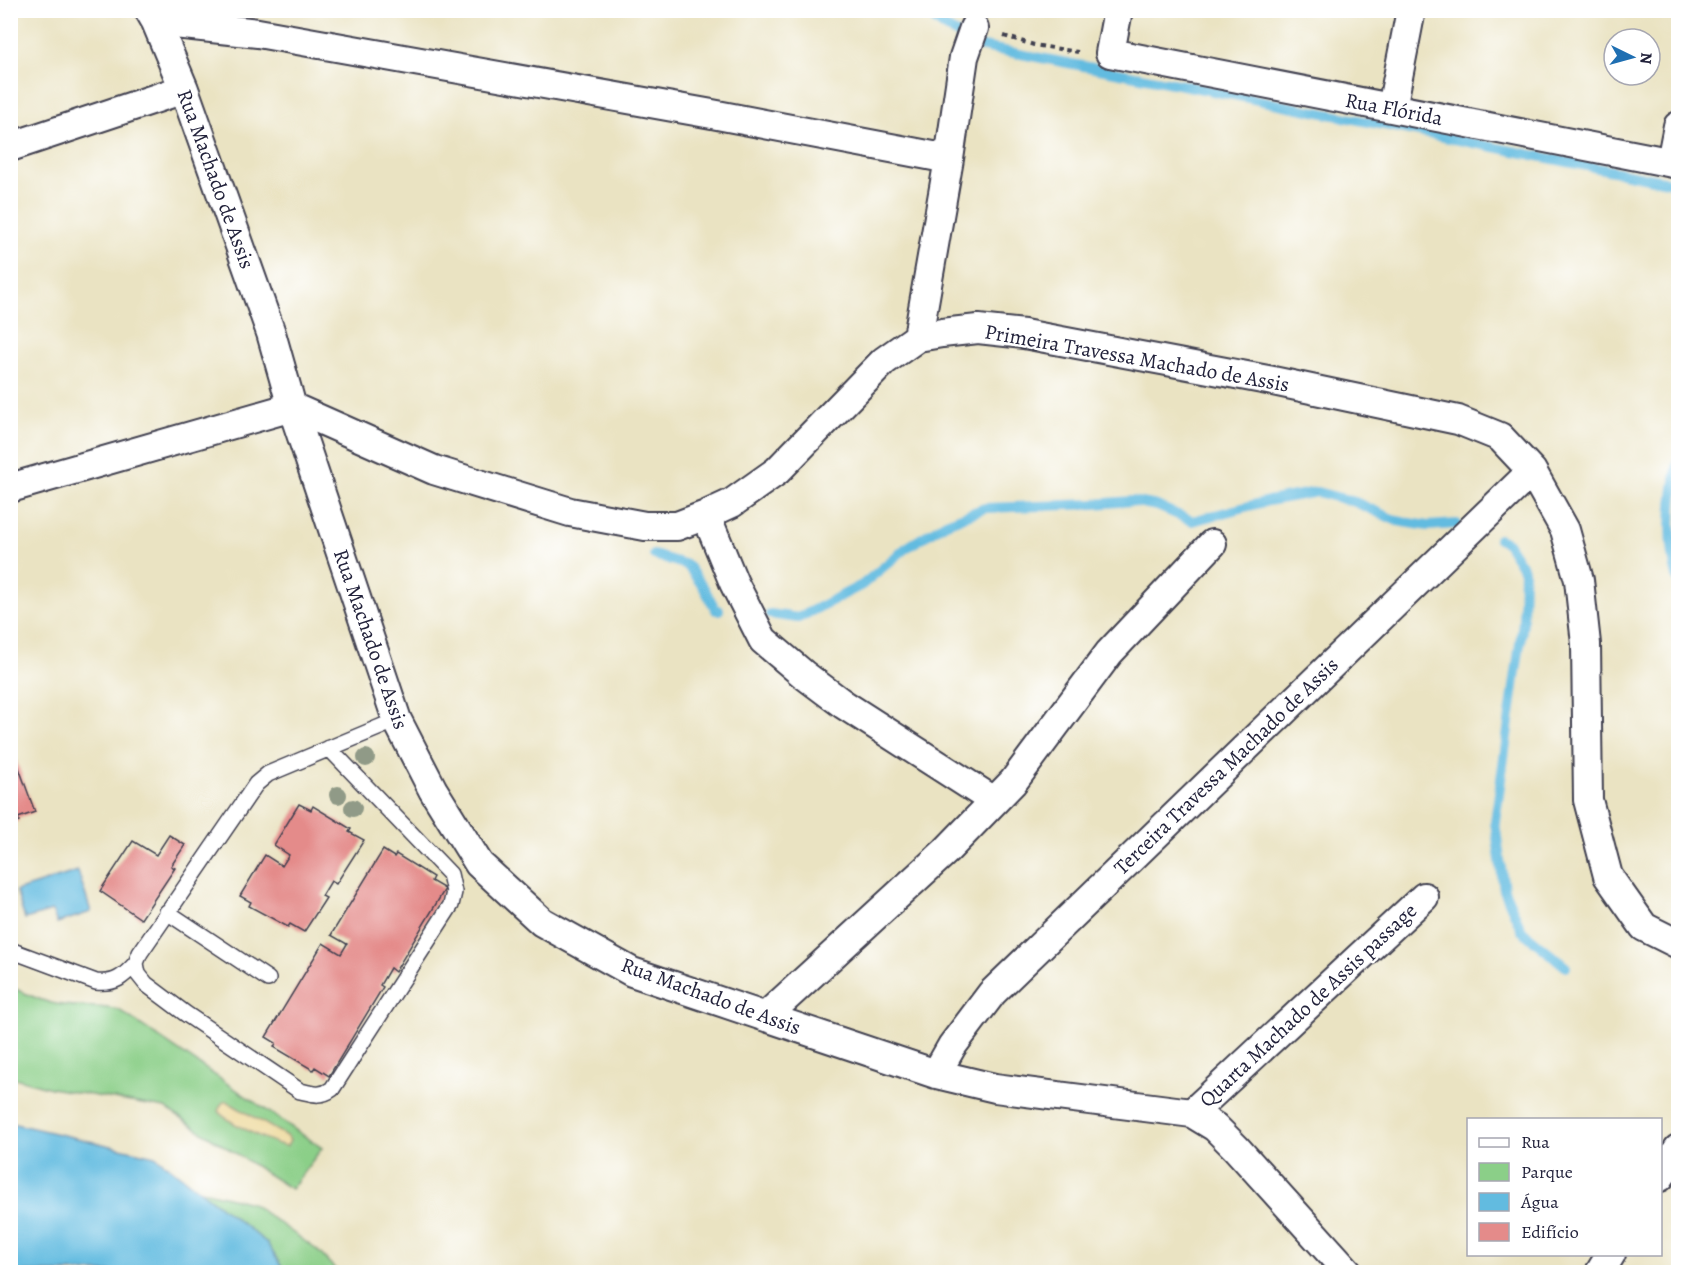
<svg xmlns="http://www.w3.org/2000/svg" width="1689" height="1283" viewBox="0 0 1689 1283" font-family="Alegreya,serif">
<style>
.green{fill:#8bcf88;stroke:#567862;stroke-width:1.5}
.sand{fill:#eeda9e;stroke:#887e6c;stroke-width:1.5}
.water{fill:#62bbe0;stroke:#426e8e;stroke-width:1.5}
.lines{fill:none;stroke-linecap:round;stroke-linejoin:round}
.stream{stroke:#62bbe0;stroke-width:10}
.building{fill:#e48b8a}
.lane-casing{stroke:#403f4f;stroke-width:18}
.street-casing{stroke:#403f4f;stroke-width:32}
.path{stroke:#403f4f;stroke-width:4;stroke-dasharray:4.5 4.5;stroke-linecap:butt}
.lane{stroke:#fff;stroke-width:15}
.street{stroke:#fff;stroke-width:28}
.tree{fill:#909a87}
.labels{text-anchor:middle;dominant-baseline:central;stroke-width:4.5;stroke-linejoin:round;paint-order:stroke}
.street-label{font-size:21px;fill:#22223b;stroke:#fff}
</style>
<rect width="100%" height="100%" fill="#fff"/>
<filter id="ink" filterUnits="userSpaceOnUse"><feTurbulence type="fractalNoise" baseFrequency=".0167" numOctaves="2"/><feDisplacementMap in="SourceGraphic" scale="12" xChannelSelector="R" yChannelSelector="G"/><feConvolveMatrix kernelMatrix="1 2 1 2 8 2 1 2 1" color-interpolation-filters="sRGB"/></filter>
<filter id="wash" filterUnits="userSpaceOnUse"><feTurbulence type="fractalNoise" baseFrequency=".008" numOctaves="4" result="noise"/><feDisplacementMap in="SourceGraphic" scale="24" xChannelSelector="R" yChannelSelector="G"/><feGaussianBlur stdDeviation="1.35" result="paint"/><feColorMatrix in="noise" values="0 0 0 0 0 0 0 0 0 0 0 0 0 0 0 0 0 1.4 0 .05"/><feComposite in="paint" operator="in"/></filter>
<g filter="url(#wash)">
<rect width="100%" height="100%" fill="#eae3c2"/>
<path class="green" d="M 11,987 C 25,993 40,1001 56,1004 C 77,1008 98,1005 119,1010 L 322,1148 L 291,1189 L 165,1108 L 51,1088 L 11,1077 Z
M 199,1190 L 251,1203 L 317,1250 L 338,1272 L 285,1272 L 267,1243 Z"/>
<path class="sand" d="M 226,1101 L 288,1137 L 290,1141 L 287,1146 C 273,1144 226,1122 218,1111 L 222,1103 Z"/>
<path class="water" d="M 78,871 L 91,912 L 57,923 L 52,911 L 25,919 L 16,891 Z
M 11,1123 L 155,1156 L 267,1243 L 285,1272 L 11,1272 Z"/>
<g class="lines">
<path class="stream" d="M 923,10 L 943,26 L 978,46 L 1193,87 L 1678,184
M 1678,462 C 1671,503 1667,539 1678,580
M 1499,539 L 1507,543 L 1524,570 L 1523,622 L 1495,822 L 1504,890 L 1522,931 L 1566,967
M 654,555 L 687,565 L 704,588 L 716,610 L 719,610
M 770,614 L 798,618 L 862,585 L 906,548 L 946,523 L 985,508 L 1094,504 L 1132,501 L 1157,506 L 1192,521 L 1268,501 L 1317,492 L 1355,502 L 1397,521 L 1428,526 L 1457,524"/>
</g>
<g id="blocks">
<path class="building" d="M 11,746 L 35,812 L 18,818 L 19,821 L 10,824 Z
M 299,804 L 311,810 L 313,806 L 351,829 L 349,832 L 364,840 L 336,884 L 331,881 L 322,896 L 326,898 L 304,932 L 290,924 L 288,927 L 249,906 L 251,902 L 240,896 L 265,855 L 282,866 L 289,855 L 274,845 Z
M 169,835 L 185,845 L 171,866 L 175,868 L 141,919 L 100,891 L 133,841 L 156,855 Z
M 383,850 L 394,857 L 396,854 L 433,877 L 431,881 L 445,889 L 395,972 L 390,968 L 380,985 L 383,987 L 329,1076 L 315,1067 L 313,1070 L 274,1047 L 276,1043 L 266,1037 L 323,943 L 341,954 L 347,944 L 331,935 Z"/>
</g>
</g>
<g filter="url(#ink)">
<use href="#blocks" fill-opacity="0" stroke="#403f4f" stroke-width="1.5"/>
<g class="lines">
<g class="lane-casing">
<path id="lane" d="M 329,748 L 450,874 L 454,892 L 451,905 L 332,1089 C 321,1097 313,1094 300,1091 L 186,1014 L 146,984 L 138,974 L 136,963 L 140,953 L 256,784 L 268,774 L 397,720
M 167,912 L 268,979
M 10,950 L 96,982 C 116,984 123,977 136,963"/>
</g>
<g class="street-casing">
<path id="street" d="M 149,10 L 156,22 L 184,89 L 271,333 L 292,407 L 397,720 L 433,790 L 479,864 L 542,922 L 632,972 L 936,1074 L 995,1088 L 1192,1113 L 1215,1127 L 1236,1148 L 1348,1272
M 1118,10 L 1110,53 L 1678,164
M 156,22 L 258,33 L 712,114 L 949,159
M 1392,108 L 1411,10
M 10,147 L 184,89
M 1671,162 L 1678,126
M 918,337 L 949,159 L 964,57 L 974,28
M 10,488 L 292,407 L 434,470 L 570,512 L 645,526 L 677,526 L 706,515 L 732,503 L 777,471 L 884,361 L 918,337 L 942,333 L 978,329 L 1024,334 L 1273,381 L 1458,420 L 1500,437 L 1532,471 L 1565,530 L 1579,580 L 1586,644 L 1588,800 L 1608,876 L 1644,927 L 1678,944
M 706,515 L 734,583 L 763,640 L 803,674 L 843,704 L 994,801
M 766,1016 L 946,851 L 1013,782 L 1109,653 L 1212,544
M 936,1074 L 952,1046 L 992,993 L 1532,471
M 1192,1113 L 1424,897
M 1660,1177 L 1678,1149
M 1600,1272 L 1611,1254"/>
</g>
<path class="path" d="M 1004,36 L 1034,45 L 1078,52"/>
<use href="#lane" class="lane"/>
<use href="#street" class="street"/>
</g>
<g class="tree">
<circle cx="366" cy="758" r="9"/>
<circle cx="338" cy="795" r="9"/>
<circle cx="353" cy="808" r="9"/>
</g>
</g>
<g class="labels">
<g class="street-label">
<text transform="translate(1394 109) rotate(11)">Rua Flórida</text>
<text transform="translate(216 179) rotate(70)">Rua Machado de Assis</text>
<text transform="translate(1137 358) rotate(10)">Primeira Travessa Machado de Assis</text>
<text transform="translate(371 639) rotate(71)">Rua Machado de Assis</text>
<text transform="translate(1226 766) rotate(-44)">Terceira Travessa Machado de Assis</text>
<text transform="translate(711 996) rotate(20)">Rua Machado de Assis</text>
<text transform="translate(1308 1005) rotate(-43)">Quarta Machado de Assis passage</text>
</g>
</g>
<rect width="1689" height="1283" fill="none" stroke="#fff" stroke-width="36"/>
<rect x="1467" y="1118" width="195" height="138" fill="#ffffff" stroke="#a7a7b1" stroke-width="1.5"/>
<rect x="1479" y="1138" width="30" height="9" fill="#ffffff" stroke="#a7a7b1" stroke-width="1.5"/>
<text x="1521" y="1148" font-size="18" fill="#22223b">Rua</text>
<rect x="1479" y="1163" width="30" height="18" fill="#8bcf88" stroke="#a7a7b1" stroke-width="1.5"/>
<text x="1521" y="1178" font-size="18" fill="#22223b">Parque</text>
<rect x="1479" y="1193" width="30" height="18" fill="#62bbe0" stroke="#a7a7b1" stroke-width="1.5"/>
<text x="1521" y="1208" font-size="18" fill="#22223b">Água</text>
<rect x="1479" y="1223" width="30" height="18" fill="#e48b8a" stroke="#a7a7b1" stroke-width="1.5"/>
<text x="1521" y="1238" font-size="18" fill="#22223b">Edifício</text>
<g transform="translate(1632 57) rotate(95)"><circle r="28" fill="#ffffff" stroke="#a7a7b1" stroke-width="1.5"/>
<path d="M0-4.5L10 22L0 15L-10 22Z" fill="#1f6fb2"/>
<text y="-9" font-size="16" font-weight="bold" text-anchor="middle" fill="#22223b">N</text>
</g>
</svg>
